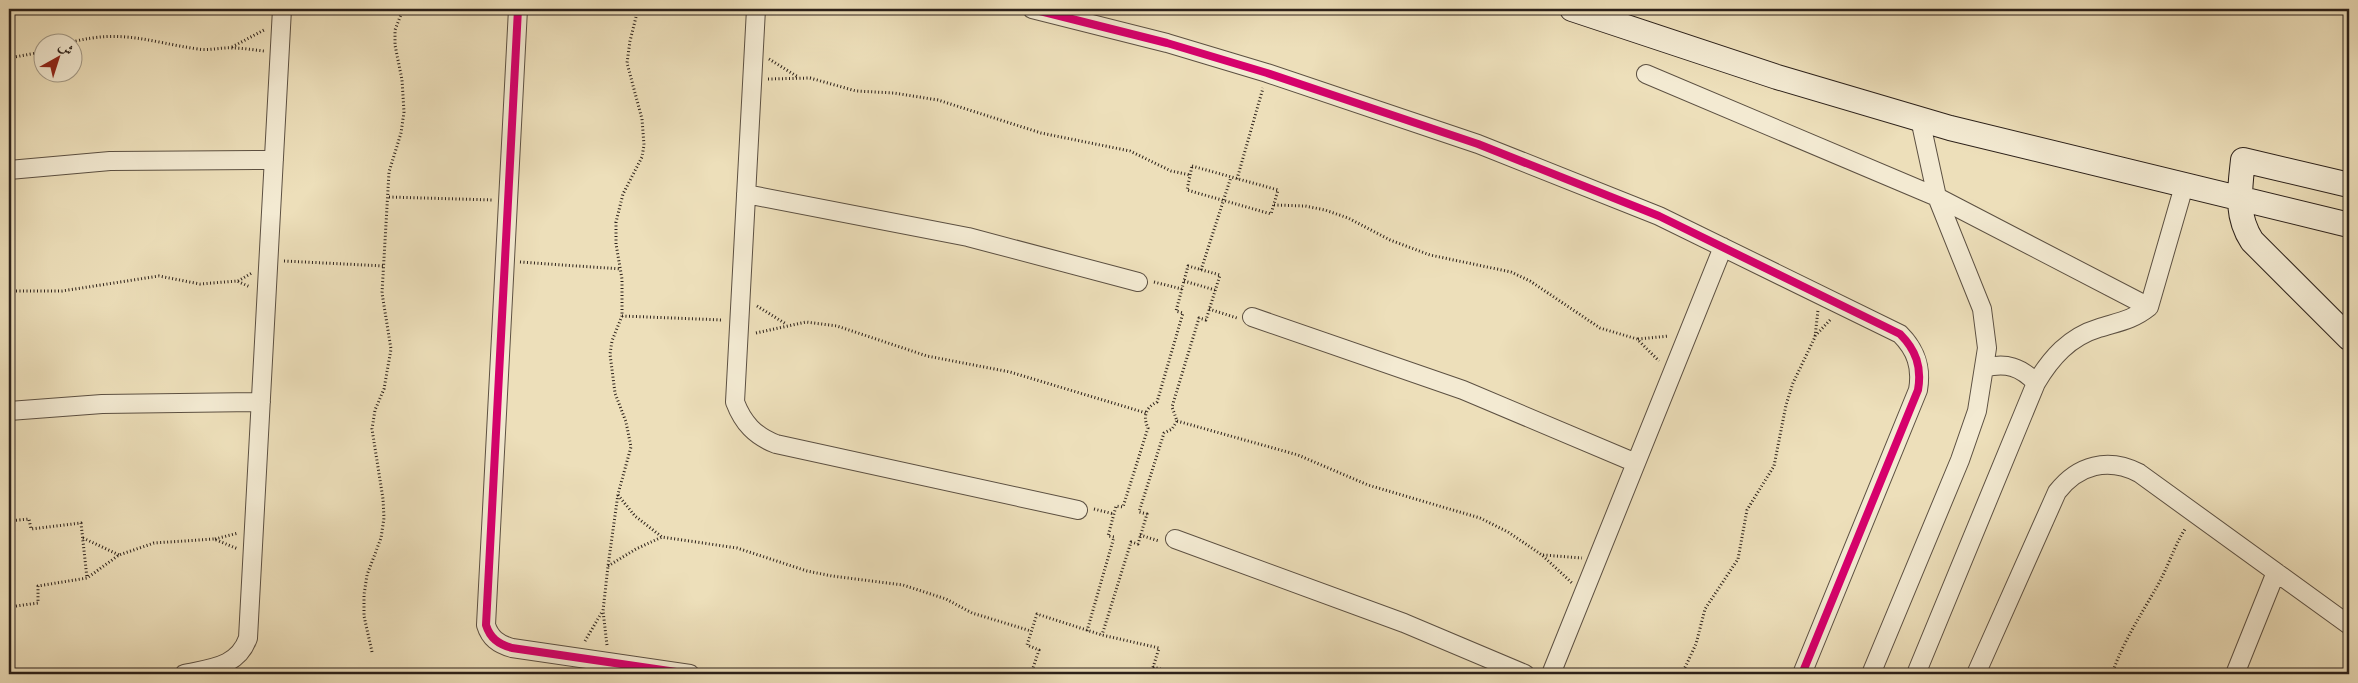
<svg xmlns="http://www.w3.org/2000/svg" width="2358" height="683" viewBox="0 0 2358 683" font-family="'Gentium Book Plus',Amiri,serif">
<style>
.lines{fill:none;stroke-linecap:round;stroke-linejoin:round}
.minor-casing{stroke:#5c5042;stroke-width:20}
.secondary-casing{stroke:#2c211a;stroke-width:26}
.path{stroke:#2c211a;stroke-width:3;stroke-dasharray:1 2.5;stroke-linecap:butt}
.minor{stroke:#f3ead2;stroke-width:18}
.secondary{stroke:#f3ead2;stroke-width:24}
.cycleway-casing{stroke:#f3ead2;stroke-width:11}
.cycleway{stroke:#d6006c;stroke-width:8}
</style>
<rect width="100%" height="100%" fill="#eddfba"/>
<filter id="stains"><feTurbulence type="fractalNoise" baseFrequency=".004" numOctaves="4"/><feColorMatrix values="0 0 0 0 .2 0 0 0 0 .09 0 0 0 0 .02 0 0 0 .5 -.17"/></filter>
<radialGradient id="worn" r=".72"><stop offset=".6" stop-color="#630" stop-opacity="0"/><stop offset="1" stop-color="#630" stop-opacity=".3"/></radialGradient>
<g class="lines">
<g class="minor-casing">
<path id="minor" d="M 518,9 L 486,625 C 490,638 498,644 512,648 L 690,674
M 756,9 L 735,402 C 743,423 755,436 776,444 L 1078,510
M 1032,9 L 1167,43 L 1267,73 L 1478,144 L 1659,216 L 1900,334 C 1916,350 1922,367 1918,390 L 1802,674
M 1646,74 L 1937,197 L 2149,307
M 9,170 L 110,161 L 274,160
M 746,194 L 968,237 L 1138,282
M 1252,317 L 1463,390 L 1636,463
M 1984,368 C 2006,362 2021,367 2036,383
M 9,411 L 102,404 L 261,402
M 1175,539 L 1404,623 L 1525,674
M 184,674 C 211,668 238,667 248,638 L 282,9
M 1551,674 L 1723,247
M 1871,674 L 1960,460 L 1977,411 L 1987,348 L 1982,309 L 1937,197 L 1920,119
M 1916,674 L 2036,383 C 2051,358 2069,337 2099,328 C 2118,322 2133,320 2149,307 L 2184,186
M 1976,674 L 2057,492 C 2078,465 2108,457 2139,473 L 2349,625
M 2235,674 L 2276,572"/>
</g>
<g class="secondary-casing">
<path id="secondary" d="M 1572,9 L 1777,77 L 1950,128 L 2349,225
M 2349,185 L 2243,160 C 2240,189 2235,215 2252,241 L 2349,338"/>
</g>
<path class="path" d="M 72,42 C 123,29 149,42 198,49 C 210,51 221,47 233,48 C 243,48 254,50 264,51
M 232,47 L 264,30
M 9,58 L 42,52
M 769,59 L 798,77
M 768,79 L 810,78 L 856,91 L 894,93 L 938,100 L 1041,133 L 1130,151 L 1171,171 L 1190,175
M 1192,166 L 1278,190 L 1271,214 L 1187,190 Z
M 1237,179 L 1263,88
M 389,197 L 493,200
M 1274,205 L 1305,206 L 1325,210 L 1348,218 L 1390,240 L 1430,255 L 1511,272 L 1530,281 L 1600,328 L 1637,339 L 1659,361
M 284,261 L 384,266
M 520,262 L 621,269
M 1201,270 L 1231,177
M 238,281 L 252,273
M 1184,281 L 1215,290
M 1154,282 L 1182,289
M 9,291 L 62,291 L 159,276 L 200,284 L 237,281 L 250,287
M 757,306 L 786,324
M 1209,309 L 1237,318
M 622,316 L 723,320
M 756,333 L 806,322 L 837,326 L 927,356 L 1010,372 L 1146,413
M 1815,336 L 1831,319
M 1638,339 L 1669,336
M 1177,421 L 1298,455 L 1368,485 L 1480,518 L 1508,532 L 1542,555 L 1572,583
M 618,495 L 635,516 L 662,537 L 737,548 L 807,571 L 832,576 L 903,585 L 946,599 L 972,613 L 1031,631
M 1094,509 L 1114,514
M 9,521 L 29,519 L 31,529 L 81,523 L 87,578
M 1140,535 L 1159,541
M 83,538 L 119,555
M 215,539 L 238,533
M 1543,555 L 1582,558
M 608,566 L 636,549 L 662,537
M 9,607 L 38,603 L 38,586 L 87,578 L 119,555 L 154,543 L 214,539 L 238,549
M 1087,631 L 1114,537 L 1108,536 L 1116,506 L 1123,507 L 1148,428 C 1143,417 1145,408 1157,402 L 1183,313 L 1176,311 L 1188,266 L 1220,275 L 1206,320 L 1199,318 L 1172,407 L 1177,421 L 1172,429 L 1164,433 L 1139,512 L 1147,514 L 1138,544 L 1131,542 L 1102,635
M 585,641 L 602,612
M 607,645 L 603,611 L 608,566 L 618,494 L 631,447 L 626,422 L 615,393 L 610,354 L 612,341 L 622,316 L 622,279 L 616,244 L 616,222 L 623,194 L 642,157 L 644,145 L 642,119 L 627,63 L 630,41 L 638,9
M 372,652 L 364,616 L 364,595 L 367,575 L 381,538 L 384,518 L 383,499 L 372,429 L 375,410 L 384,389 L 391,349 L 382,293 L 389,172 L 401,133 L 404,112 L 402,80 L 395,45 L 395,30 L 403,9
M 1153,667 L 1177,674
M 1031,674 L 1039,650 L 1027,645 L 1037,614 L 1102,635 L 1159,648 L 1151,674
M 1682,674 L 1696,644 L 1705,609 L 1738,559 L 1747,510 L 1774,466 L 1786,405 L 1793,383 L 1815,337 L 1818,310
M 2112,674 C 2123,641 2143,612 2160,581 C 2169,564 2174,547 2185,529"/>
<use href="#minor" class="minor"/>
<use href="#secondary" class="secondary"/>
<g class="cycleway-casing">
<path id="cycleway" d="M 518,9 L 486,625 C 490,638 498,644 512,648 L 690,674
M 1032,9 L 1167,43 L 1267,73 L 1478,144 L 1659,216 L 1900,334 C 1916,350 1922,367 1918,390 L 1802,674"/>
</g>
<use href="#cycleway" class="cycleway"/>
</g>
<rect width="2358" height="683" fill="none" stroke="#eddfba" stroke-width="30"/>
<rect x="10" y="10" width="2338" height="663" fill="none" stroke="#2c211a" stroke-width="2.5"/>
<rect x="15" y="15" width="2328" height="653" fill="none" stroke="#2c211a"/>
<g transform="translate(58 58) rotate(39)"><circle r="24" fill="#f3ead2" stroke="#a39a88"/>
<path d="M0-4L9 19L0 12L-9 19Z" fill="#8f2418"/>
<text y="-8" font-size="14" font-weight="bold" text-anchor="middle" fill="#2c211a">ش</text>
</g>
<rect width="100%" height="100%" filter="url(#stains)"/>
<rect width="100%" height="100%" fill="url(#worn)"/>
</svg>
